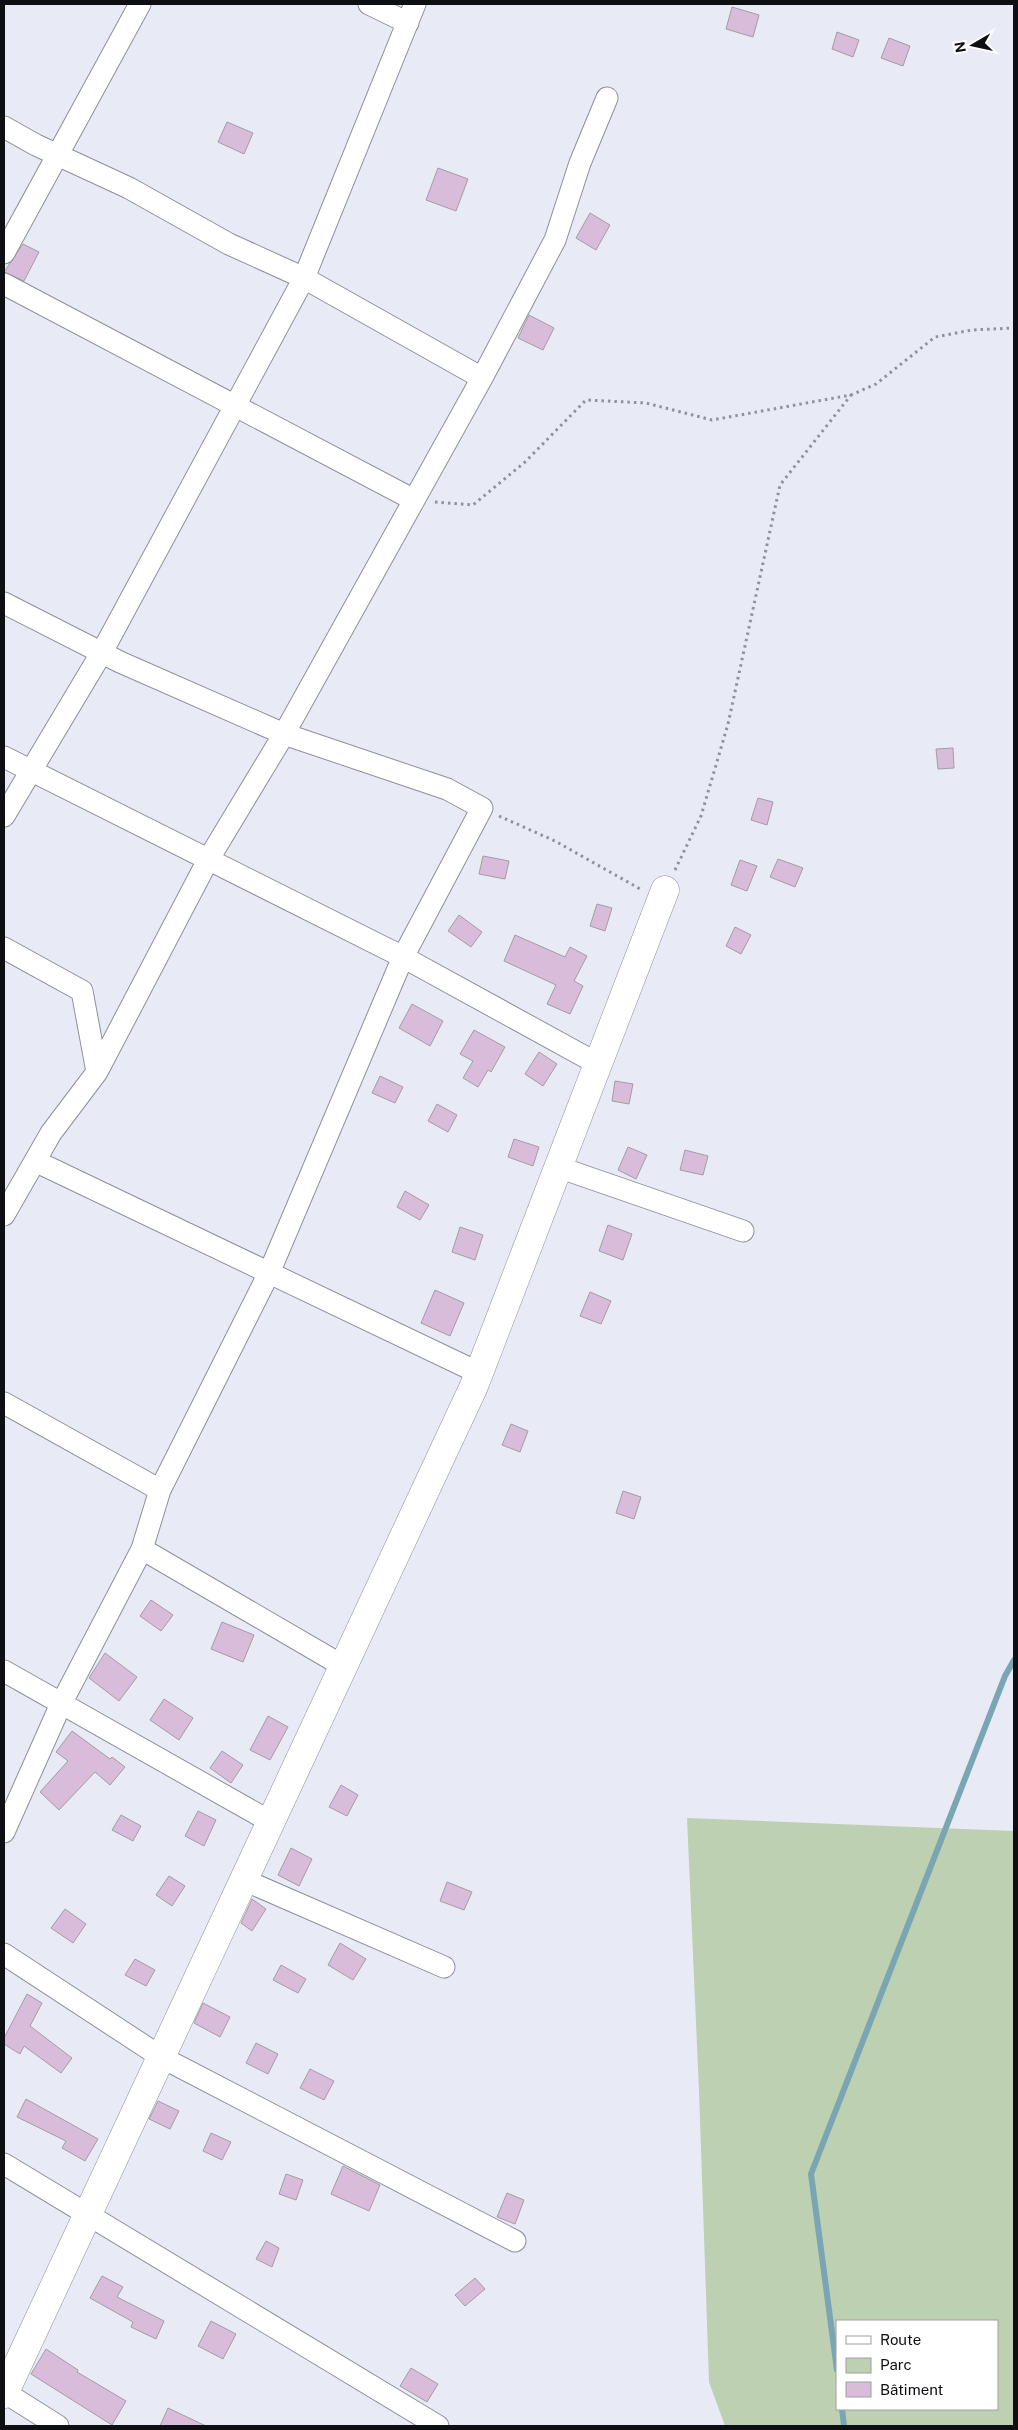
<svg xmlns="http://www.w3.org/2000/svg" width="1018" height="2430" viewBox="0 0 1018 2430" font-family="'Public Sans',sans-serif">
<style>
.green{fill:#bed0b2;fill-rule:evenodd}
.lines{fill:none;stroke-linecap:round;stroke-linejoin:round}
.stream{stroke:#79a6b2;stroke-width:6}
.building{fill:#d9bcd9;stroke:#a49ca4}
.street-casing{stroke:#8d909a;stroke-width:23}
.secondary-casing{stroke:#8d909a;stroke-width:29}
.path{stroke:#90929a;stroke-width:3;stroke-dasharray:2.5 4;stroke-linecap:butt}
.street{stroke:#fff;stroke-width:21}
.secondary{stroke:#fff;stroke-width:28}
</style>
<rect width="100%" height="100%" fill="#e8ebf5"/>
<path class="green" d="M 687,1818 L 1014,1831 L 1014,2426 L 725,2426 L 709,2382 L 699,2091 ZM 837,2321 L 997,2321 L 997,2409 L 837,2409 Z"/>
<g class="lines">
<path class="stream" d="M 837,2370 L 811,2174 L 1005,1676 L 1014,1660
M 842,2409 L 844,2426"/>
</g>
<path class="building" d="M 732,7 L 759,15 L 753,37 L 726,29 Z
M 837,32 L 859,40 L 853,57 L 832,49 Z
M 889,38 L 910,46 L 903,66 L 881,58 Z
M 227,122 L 253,133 L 244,154 L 218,142 Z
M 438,168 L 468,179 L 456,211 L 426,200 Z
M 590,213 L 610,225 L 596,250 L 576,238 Z
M 23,244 L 39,252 L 24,281 L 4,272 Z
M 529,315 L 554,328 L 543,350 L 518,338 Z
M 953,748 L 954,768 L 938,769 L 936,749 Z
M 758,798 L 773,802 L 767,825 L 751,820 Z
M 483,856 L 509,861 L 505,879 L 479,874 Z
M 778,859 L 803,868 L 795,887 L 770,877 Z
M 740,860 L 757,866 L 747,891 L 731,885 Z
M 597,904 L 612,908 L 605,931 L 590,926 Z
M 459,915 L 482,932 L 471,947 L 448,931 Z
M 735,927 L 751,935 L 741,954 L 726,946 Z
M 515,935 L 565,957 L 570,947 L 587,956 L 574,981 L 583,986 L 570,1014 L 547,1004 L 556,985 L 504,961 Z
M 412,1004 L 443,1021 L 430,1046 L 399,1028 Z
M 474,1030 L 505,1047 L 491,1072 L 488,1070 L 478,1087 L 463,1078 L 473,1061 L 460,1054 Z
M 539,1052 L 557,1064 L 543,1086 L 525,1074 Z
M 380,1076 L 403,1087 L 395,1103 L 372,1093 Z
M 615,1081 L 633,1084 L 629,1104 L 612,1101 Z
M 437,1104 L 457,1115 L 448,1132 L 428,1121 Z
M 514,1139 L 539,1147 L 533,1166 L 508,1157 Z
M 628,1147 L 647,1155 L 636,1179 L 618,1170 Z
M 685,1150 L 708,1156 L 703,1175 L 680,1170 Z
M 405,1191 L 429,1205 L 420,1220 L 397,1207 Z
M 608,1225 L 632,1234 L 623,1260 L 599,1251 Z
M 460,1227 L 483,1235 L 475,1260 L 452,1252 Z
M 435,1290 L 464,1303 L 450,1336 L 421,1323 Z
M 590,1292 L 611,1301 L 601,1324 L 580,1316 Z
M 511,1424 L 528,1431 L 520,1452 L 502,1445 Z
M 623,1491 L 641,1497 L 634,1519 L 616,1513 Z
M 151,1600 L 173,1615 L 161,1631 L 140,1616 Z
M 222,1622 L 254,1635 L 243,1662 L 211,1649 Z
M 105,1653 L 137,1677 L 119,1701 L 89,1678 Z
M 164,1699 L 193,1718 L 179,1740 L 150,1720 Z
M 268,1716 L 288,1727 L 270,1760 L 250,1750 Z
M 72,1731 L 110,1759 L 112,1757 L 125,1767 L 110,1785 L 95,1772 L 59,1810 L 40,1792 L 68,1761 L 56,1752 Z
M 222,1751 L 243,1765 L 231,1783 L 210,1768 Z
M 341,1785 L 358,1795 L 347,1816 L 329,1807 Z
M 198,1811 L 216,1820 L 204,1846 L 185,1836 Z
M 121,1815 L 141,1826 L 133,1841 L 112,1830 Z
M 291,1848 L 312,1859 L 299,1886 L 278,1875 Z
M 169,1876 L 185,1886 L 172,1906 L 156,1895 Z
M 447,1882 L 472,1892 L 464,1910 L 440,1901 Z
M 252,1899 L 266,1909 L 252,1931 L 241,1923 Z
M 65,1909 L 86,1924 L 73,1943 L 51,1928 Z
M 340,1943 L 366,1959 L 353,1980 L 328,1965 Z
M 135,1959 L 155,1970 L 146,1986 L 125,1975 Z
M 281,1965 L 306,1979 L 298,1993 L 273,1980 Z
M 27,1994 L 42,2003 L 30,2026 L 72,2058 L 61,2073 L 24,2046 L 20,2054 L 4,2044 L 4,2038 Z
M 203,2003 L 230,2017 L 220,2037 L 194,2023 Z
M 256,2043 L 278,2054 L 268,2074 L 246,2063 Z
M 310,2069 L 334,2081 L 324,2100 L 300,2088 Z
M 26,2099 L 98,2139 L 85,2161 L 62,2148 L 66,2141 L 17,2117 Z
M 158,2101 L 179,2111 L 170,2129 L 149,2119 Z
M 211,2133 L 231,2142 L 222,2160 L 203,2151 Z
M 343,2166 L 380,2185 L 369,2211 L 331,2194 Z
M 286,2174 L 303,2180 L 296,2200 L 279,2194 Z
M 507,2193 L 524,2200 L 515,2224 L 497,2217 Z
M 266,2241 L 279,2248 L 272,2267 L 256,2259 Z
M 102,2276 L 123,2287 L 117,2297 L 164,2321 L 156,2339 L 131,2327 L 133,2322 L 90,2298 Z
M 475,2278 L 485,2289 L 465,2306 L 455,2295 Z
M 211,2321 L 236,2334 L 223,2359 L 198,2346 Z
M 46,2349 L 78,2370 L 77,2372 L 126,2401 L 112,2425 L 31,2374 Z
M 411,2368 L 438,2384 L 427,2402 L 400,2386 Z
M 168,2408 L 206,2426 L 160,2426 Z"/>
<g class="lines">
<g class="street-casing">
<path id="street" d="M 369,4 L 408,23
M 4,127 L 36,145 L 129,188 L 229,244 L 304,278 L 482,378
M 4,253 L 140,4
M 4,284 L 414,500
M 4,603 L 120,662 L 284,734 L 447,789 L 482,808 L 403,957 L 4,757
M 4,816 L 102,652 L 304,278 L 415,4
M 4,948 L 82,991 L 97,1072
M 35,1161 L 479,1373
M 558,1167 L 743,1231
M 4,1215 L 51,1133 L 97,1072 L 208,860 L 284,734 L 482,378 L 555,240 L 580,163 L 607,98
M 4,1403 L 160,1490
M 142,1549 L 343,1666
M 4,1671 L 271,1822
M 4,1832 L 61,1704 L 142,1549 L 160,1490 L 269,1273 L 403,957 L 598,1064
M 244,1880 L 444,1967
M 4,1954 L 161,2057 L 515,2241
M 4,2164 L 438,2426
M 4,2392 L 58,2426"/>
</g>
<g class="secondary-casing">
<path id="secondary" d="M 4,2394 L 474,1386 L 665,890"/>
</g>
<path class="path" d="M 435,502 L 473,505 L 525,462 L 586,400 L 646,403 L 712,420 L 851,395 L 876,384 L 935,337 L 972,330 L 1014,328
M 499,816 L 555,841 L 642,890
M 675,870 L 701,816 L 728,724 L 780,485 L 851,395"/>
<use href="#street" class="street"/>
<use href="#secondary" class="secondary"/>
</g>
<rect width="1018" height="2430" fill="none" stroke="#0e0f13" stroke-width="10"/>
<rect x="836" y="2320" width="162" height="90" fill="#ffffff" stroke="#9f9fa1"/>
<rect x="846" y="2336" width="25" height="8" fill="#ffffff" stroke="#9f9fa1"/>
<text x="880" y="2345" font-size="15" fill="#0e0f13">Route</text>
<rect x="846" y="2358" width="25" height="15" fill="#bed0b2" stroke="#9f9fa1"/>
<text x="880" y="2370" font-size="15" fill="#0e0f13">Parc</text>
<rect x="846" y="2382" width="25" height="15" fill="#d9bcd9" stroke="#9f9fa1"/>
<text x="880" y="2395" font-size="15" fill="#0e0f13">Bâtiment</text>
<g transform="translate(973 45) rotate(261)" stroke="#ffffff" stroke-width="4" paint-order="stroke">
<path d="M0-4L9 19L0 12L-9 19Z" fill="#0e0f13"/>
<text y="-8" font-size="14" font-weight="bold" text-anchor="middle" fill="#0e0f13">N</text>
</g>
</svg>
